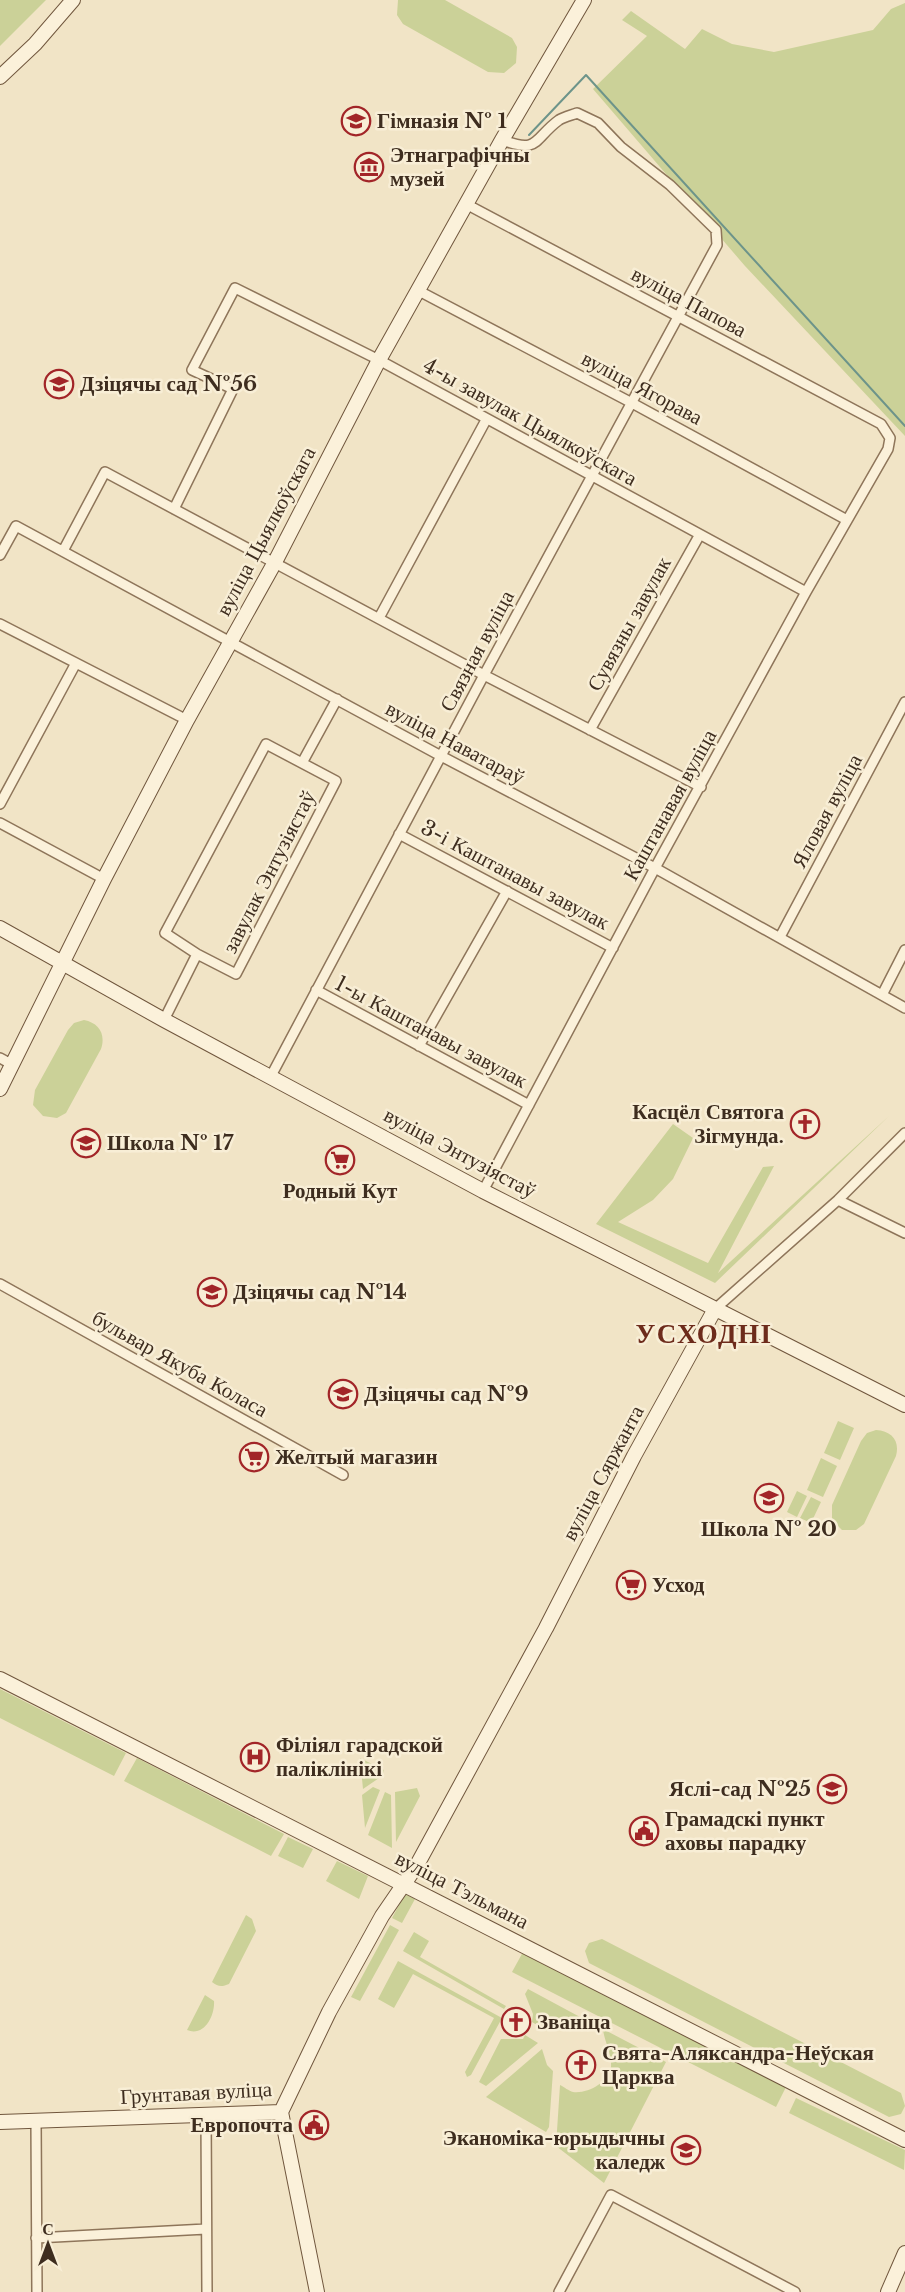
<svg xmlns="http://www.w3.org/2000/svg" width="905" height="2292" viewBox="0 0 905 2292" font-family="'Libre Baskerville',serif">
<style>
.green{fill:#cbd198}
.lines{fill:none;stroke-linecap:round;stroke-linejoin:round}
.stream{stroke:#6d948a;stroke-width:2}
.street-casing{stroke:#8e755a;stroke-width:12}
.secondary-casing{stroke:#70563d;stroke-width:16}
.street{stroke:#fbf1da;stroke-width:9}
.secondary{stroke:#fbf1da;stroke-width:14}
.labels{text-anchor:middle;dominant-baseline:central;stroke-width:5;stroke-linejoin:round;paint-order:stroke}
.poi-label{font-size:21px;font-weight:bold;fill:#3e2d1f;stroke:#f8eed6;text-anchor:start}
.street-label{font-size:21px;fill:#3e2d1f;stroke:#f8eed6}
.district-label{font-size:27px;font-weight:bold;letter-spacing:1.5px;fill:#6d2b1b;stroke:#f8eed6}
</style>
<rect width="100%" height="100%" fill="#f1e4c6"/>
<path class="green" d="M 0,0 L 46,0 L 0,46 Z
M 398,0 L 445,0 L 512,38 L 517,47 L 516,63 L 504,73 L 488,72 L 403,24 L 397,15 Z
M 905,3 L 905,436 L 745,266 L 593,89 L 647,36 L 622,20 L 631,11 L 685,49 L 702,29 L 732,44 L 774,52 L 873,30 L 891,9 Z
M 84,1020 C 99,1023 106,1034 101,1049 L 66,1113 L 57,1118 L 43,1116 L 33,1105 L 35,1090 L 68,1030 L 74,1023 Z
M 889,1116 L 715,1283 L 596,1224 L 673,1124 L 693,1138 L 673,1179 L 653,1200 L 618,1222 L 708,1263 L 763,1167 L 774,1166 L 718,1273 Z
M 838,1421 L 854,1428 L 840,1460 L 824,1453 Z
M 876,1430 C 892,1431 900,1441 896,1456 L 864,1524 L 856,1530 L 842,1530 L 832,1520 L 832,1505 L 861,1441 L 867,1433 Z
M 821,1458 L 837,1466 L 823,1497 L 807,1490 Z
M 797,1491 L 807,1496 L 797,1517 L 787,1512 Z
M 811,1497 L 821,1502 L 811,1523 L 800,1518 Z
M 0,1689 L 126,1753 L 114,1776 L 0,1718 Z
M 137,1758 L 284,1834 L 271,1856 L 124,1781 Z
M 360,1758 L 384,1770 L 382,1776 L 363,1789 Z
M 373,1787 L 380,1790 L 365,1828 L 362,1795 Z
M 417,1788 L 420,1796 L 396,1842 L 395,1792 Z
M 385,1792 L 391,1795 L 392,1848 L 368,1835 Z
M 288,1837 L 313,1849 L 303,1868 L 278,1856 Z
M 337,1861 L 368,1876 L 359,1899 L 326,1881 Z
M 405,1894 L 415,1899 L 402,1923 L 392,1918 Z
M 246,1915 L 252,1919 L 256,1931 L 229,1984 C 222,1987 218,1987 212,1982 Z
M 390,1925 L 399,1930 L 360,2001 L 351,1997 Z
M 414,1932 L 429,1941 L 420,1957 L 506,2006 L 504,2009 L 403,1951 Z
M 602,1939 L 901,2093 L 905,2106 L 901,2114 L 889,2117 L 589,1963 L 585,1951 L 589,1943 Z
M 523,1952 L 786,2087 L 776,2107 L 512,1972 Z
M 398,1961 L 502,2018 L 471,2075 L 467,2077 L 465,2072 L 494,2018 L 413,1974 L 394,2008 L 378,1999 Z
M 528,1989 L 593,2024 L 558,2027 L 547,2031 L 532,2022 L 533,2014 L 525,1994 Z
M 205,1995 L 214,2001 C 215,2016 204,2037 187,2030 Z
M 603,2029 L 666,2062 L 604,2183 L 556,2146 L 560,2085 C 564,2087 569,2091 573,2092 C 588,2094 609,2082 611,2067 C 612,2053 604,2041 603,2029 Z
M 525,2035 L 538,2043 L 486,2086 L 479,2082 L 501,2039 L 523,2039 Z
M 542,2049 L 547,2065 L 553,2071 L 549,2127 L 546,2132 L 486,2097 Z
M 796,2098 L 905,2150 L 904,2170 L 789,2113 Z"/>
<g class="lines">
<path class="stream" d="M 529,135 L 586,75 L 905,426"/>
<g class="street-casing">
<path id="street" d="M 466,204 L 881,424 L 890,438 L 888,449 L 806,592 L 655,868 L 483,1191
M 419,291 L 632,403 L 847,520
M 174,509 L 233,389 L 192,370 L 235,288 L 379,360 L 806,592
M 63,551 L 105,472 L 484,675 L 701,787
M 0,555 L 16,526 L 441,756 L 655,868 L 905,1008
M 379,618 L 486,420
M 0,624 L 187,720
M 590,730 L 699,536
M 266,744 L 336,781 L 236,974 L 197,954 L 165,933 Z
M 302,763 L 337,699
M 0,804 L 76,663
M 0,823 L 104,879
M 399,834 L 613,948
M 780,937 L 905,702
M 316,990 L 529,1105
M 882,995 L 905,950
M 164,1020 L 197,954
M 419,1046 L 507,891
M 0,1058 L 13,1065
M 271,1076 L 484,675 L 717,245 L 716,230 L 670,185 L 621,147 L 598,123 L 577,113 C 572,115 564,117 559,120 C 533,139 540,154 502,140
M 838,1200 L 905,1233
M 0,1284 L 343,1475
M 715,1309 L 838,1200 L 905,1133
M 206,2116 L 207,2292
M 36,2121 L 37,2292
M 36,2238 L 206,2229
M 559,2292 L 611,2195 L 795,2292"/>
</g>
<g class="secondary-casing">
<path id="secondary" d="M 0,77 L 35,44 L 73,0
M 0,928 L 164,1020 L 483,1191 L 905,1405
M 0,1089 L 104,879 L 187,720 L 275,562 L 379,360 L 502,140 L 584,0
M 0,1679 L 905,2140
M 281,2112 L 317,2292
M 0,2122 L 281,2112 L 329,2012 L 382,1916 L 417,1865 L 546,1628 L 634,1456 L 715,1309
M 888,2292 L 905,2253"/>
</g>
<use href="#street" class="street"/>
<use href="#secondary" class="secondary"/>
</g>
<defs>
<g id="school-ring" transform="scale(1.5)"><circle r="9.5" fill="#f8eed6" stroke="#a22528" stroke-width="1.5"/><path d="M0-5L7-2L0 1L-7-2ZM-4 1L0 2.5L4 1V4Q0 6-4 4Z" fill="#a22528"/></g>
<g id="museum-ring" transform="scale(1.5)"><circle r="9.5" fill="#f8eed6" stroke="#a22528" stroke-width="1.5"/><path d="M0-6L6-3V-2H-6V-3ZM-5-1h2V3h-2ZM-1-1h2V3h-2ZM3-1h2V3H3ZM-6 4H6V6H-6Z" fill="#a22528"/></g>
<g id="church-ring" transform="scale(1.5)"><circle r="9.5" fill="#f8eed6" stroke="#a22528" stroke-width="1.5"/><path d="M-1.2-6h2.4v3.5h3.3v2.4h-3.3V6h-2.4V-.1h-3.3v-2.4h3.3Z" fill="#a22528"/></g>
<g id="supermarket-ring" transform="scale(1.5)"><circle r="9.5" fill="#f8eed6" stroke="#a22528" stroke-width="1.5"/><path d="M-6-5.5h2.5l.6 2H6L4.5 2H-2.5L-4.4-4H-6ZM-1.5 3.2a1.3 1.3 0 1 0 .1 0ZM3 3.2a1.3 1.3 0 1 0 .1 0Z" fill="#a22528"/></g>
<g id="hospital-ring" transform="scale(1.5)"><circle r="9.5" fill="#f8eed6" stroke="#a22528" stroke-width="1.5"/><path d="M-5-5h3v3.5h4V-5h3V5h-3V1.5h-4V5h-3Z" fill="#a22528"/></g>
<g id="civic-ring" transform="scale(1.5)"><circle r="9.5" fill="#f8eed6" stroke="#a22528" stroke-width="1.5"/><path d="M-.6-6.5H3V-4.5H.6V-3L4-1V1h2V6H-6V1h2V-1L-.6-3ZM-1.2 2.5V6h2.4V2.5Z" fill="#a22528"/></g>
<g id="university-ring" transform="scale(1.5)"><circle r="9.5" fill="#f8eed6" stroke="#a22528" stroke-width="1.5"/><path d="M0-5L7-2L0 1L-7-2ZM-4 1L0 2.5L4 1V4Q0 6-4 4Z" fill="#a22528"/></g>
</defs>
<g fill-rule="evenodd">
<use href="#school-ring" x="356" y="121"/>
<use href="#museum-ring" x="369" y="167"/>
<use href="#school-ring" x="59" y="384"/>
<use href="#church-ring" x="805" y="1124"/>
<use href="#school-ring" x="86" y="1143"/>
<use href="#supermarket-ring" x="340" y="1160"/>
<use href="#school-ring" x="212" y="1292"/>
<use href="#school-ring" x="343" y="1394"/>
<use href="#supermarket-ring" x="254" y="1457"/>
<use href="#school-ring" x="769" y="1498"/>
<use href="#supermarket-ring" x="631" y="1585"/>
<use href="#hospital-ring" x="255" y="1757"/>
<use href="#school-ring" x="832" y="1789"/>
<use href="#civic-ring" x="644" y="1831"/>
<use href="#church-ring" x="516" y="2022"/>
<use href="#church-ring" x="581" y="2065"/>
<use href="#civic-ring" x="314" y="2125"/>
<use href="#university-ring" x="686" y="2150"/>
</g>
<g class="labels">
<g class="poi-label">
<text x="377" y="121">Гімназія № 1</text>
<text x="390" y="155">Этнаграфічны<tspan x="390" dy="24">музей</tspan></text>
<text x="80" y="384">Дзіцячы сад №56</text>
<text x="784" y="1112" text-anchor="end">Касцёл Святога<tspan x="784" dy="24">Зігмунда.</tspan></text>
<text x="107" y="1143">Школа № 17</text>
<text x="340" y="1191" text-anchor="middle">Родный Кут</text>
<text x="233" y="1292">Дзіцячы сад №14</text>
<text x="364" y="1394">Дзіцячы сад №9</text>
<text x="275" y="1457">Желтый магазин</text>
<text x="769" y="1529" text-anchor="middle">Школа № 20</text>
<text x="652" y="1585">Усход</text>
<text x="276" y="1745">Філіял гарадской<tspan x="276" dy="24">паліклінікі</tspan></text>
<text x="811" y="1789" text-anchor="end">Яслі-сад №25</text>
<text x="665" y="1819">Грамадскі пункт<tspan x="665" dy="24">аховы парадку</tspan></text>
<text x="537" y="2022">Званіца</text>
<text x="602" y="2053">Свята-Аляксандра-Неўская<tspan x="602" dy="24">Царква</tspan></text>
<text x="293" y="2125" text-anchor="end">Европочта</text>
<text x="665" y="2138" text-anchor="end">Эканоміка-юрыдычны<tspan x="665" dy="24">каледж</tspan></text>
</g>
<g class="street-label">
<text transform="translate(689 302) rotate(28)">вуліца Папова</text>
<text transform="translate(642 388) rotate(28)">вуліца Ягорава</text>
<text transform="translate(530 422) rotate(29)">4-ы завулак Цыялкоўскага</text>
<text transform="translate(266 531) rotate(-62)">вуліца Цыялкоўскага</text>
<text transform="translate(629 624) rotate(-61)">Сувязны завулак</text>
<text transform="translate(477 651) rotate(-62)">Связная вуліца</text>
<text transform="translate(455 743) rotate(28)">вуліца Наватараў</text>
<text transform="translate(670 805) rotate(-61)">Каштанавая вуліца</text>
<text transform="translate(827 811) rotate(-62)">Яловая вуліца</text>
<text transform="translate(269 872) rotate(-63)">завулак Энтузіястаў</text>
<text transform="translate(515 875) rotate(28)">3-і Каштанавы завулак</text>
<text transform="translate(431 1032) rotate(28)">1-ы Каштанавы завулак</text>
<text transform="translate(460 1153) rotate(28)">вуліца Энтузіястаў</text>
<text transform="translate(180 1364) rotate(29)">бульвар Якуба Коласа</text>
<text transform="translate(603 1473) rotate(-62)">вуліца Сяржанта</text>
<text transform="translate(462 1890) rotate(27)">вуліца Тэльмана</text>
<text transform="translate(196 2093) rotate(-3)">Грунтавая вуліца</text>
</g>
<g class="district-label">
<text x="704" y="1333">УСХОДНІ</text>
</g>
</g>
<g transform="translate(48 2244)" stroke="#f8eed6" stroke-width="4.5" paint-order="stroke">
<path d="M0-4.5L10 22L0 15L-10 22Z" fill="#3e2d1f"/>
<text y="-9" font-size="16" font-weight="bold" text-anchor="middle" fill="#3e2d1f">С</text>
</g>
</svg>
